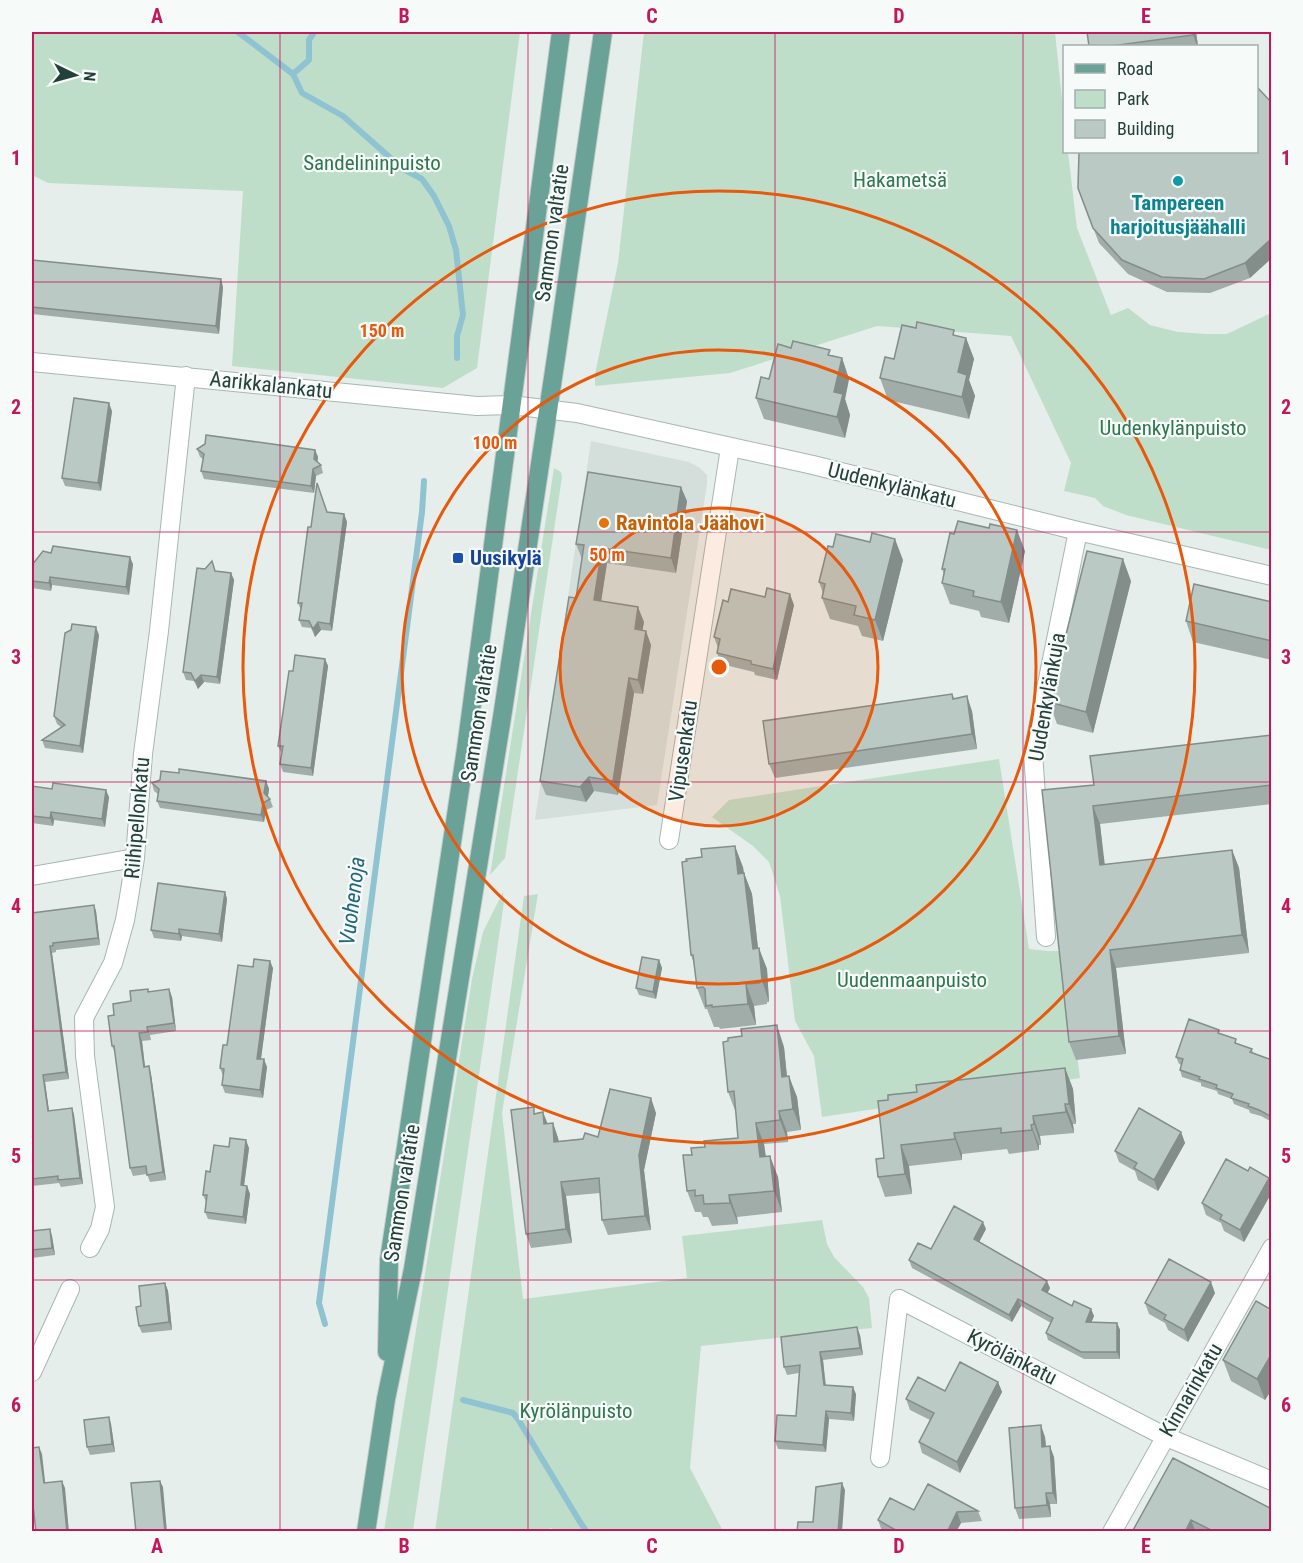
<svg xmlns="http://www.w3.org/2000/svg" width="1303" height="1563" viewBox="0 0 1303 1563" font-family="'Roboto Condensed',sans-serif">
<style>
.built{fill:#d4deda}
.green{fill:#bfdeca}
.lines{fill:none;stroke-linecap:round;stroke-linejoin:round}
.stream{stroke:#90c3d1;stroke-width:6}
.street-casing{stroke:#a8b6b2;stroke-width:20}
.primary-casing{stroke:#c2cac8;stroke-width:20}
.street{stroke:#fff;stroke-width:18}
.primary{stroke:#6ba297;stroke-width:18}
.wall{fill:#a1ada9}
.shaded-wall{fill:#838d89}
.building{fill:#bbc9c4;stroke:#838d89;stroke-width:1.5}
.grid{fill:none;stroke:#c2185b;stroke-width:1.5;stroke-opacity:0.55}
.ring{fill:none;stroke:#e8590c;stroke-width:3}
.culture-dot{fill:#0f9aa8;stroke:#f6faf9;stroke-width:2}
.food-dot{fill:#e8710a;stroke:#f6faf9;stroke-width:2}
.transit-dot{fill:#1a4fb4;stroke:#f6faf9;stroke-width:2}
.labels{text-anchor:middle;dominant-baseline:central;stroke-width:4.5;stroke-linejoin:round;paint-order:stroke}
.park-label{font-size:21px;fill:#30764f;stroke:#f6faf9}
.culture-label{font-size:21px;font-weight:bold;fill:#0d838f;stroke:#f6faf9}
.street-label{font-size:21px;fill:#25403a;stroke:#f6faf9}
.food-label{font-size:21px;font-weight:bold;fill:#c56008;stroke:#f6faf9;text-anchor:start}
.transit-label{font-size:21px;font-weight:bold;fill:#164399;stroke:#f6faf9;text-anchor:start}
.water-label{font-size:22px;font-style:italic;fill:#20667b;stroke:#f6faf9}
.centre{fill:#e8590c;stroke:#f6faf9;stroke-width:3}
.ring-label{font-size:18px;text-anchor:middle;font-weight:bold;fill:#e8590c;stroke:#f6faf9;stroke-width:4.5;stroke-linejoin:round;paint-order:stroke}
.neatline{fill:none;stroke:#c2185b;stroke-width:2}
.grid-label{font-size:20px;text-anchor:middle;font-weight:bold;fill:#c2185b}
</style>
<rect width="100%" height="100%" fill="#e6eeeb"/>
<path class="built" d="M 591,441 L 689,462 L 700,468 L 707,475 L 707,484 L 657,805 L 535,820 Z"/>
<path class="green" d="M 32,32 L 520,32 L 477,368 L 443,388 L 232,366 L 243,191 L 48,183 L 32,175 Z
M 644,32 L 1055,32 L 1064,118 L 1064,152 L 1068,152 L 1077,228 L 1111,315 L 1128,308 L 1150,325 L 1178,332 L 1206,334 L 1227,334 L 1271,313 L 1271,550 L 1126,515 L 1103,506 L 1095,498 L 1064,491 L 1071,463 L 1011,336 L 877,326 L 730,373 L 595,386 L 595,374 L 618,263 Z
M 554,468 L 561,472 L 562,477 L 505,858 L 490,875 Z
M 999,759 L 1029,949 L 1047,951 L 1064,951 L 1080,1078 L 822,1117 L 814,1056 L 795,1021 L 780,896 L 769,862 L 753,846 L 712,817 L 729,800 Z
M 503,892 L 504,902 L 413,1531 L 384,1531 L 472,979 L 483,932 Z
M 538,894 L 502,1113 L 523,1299 L 687,1278 L 682,1236 L 822,1220 L 827,1244 L 834,1257 L 863,1287 L 869,1298 L 872,1328 L 701,1346 L 690,1468 L 723,1531 L 554,1532 L 552,1528 L 540,1532 L 435,1532 L 524,896 Z"/>
<g class="lines">
<path class="stream" d="M 238,32 L 293,74 L 302,93 L 343,116 L 403,169 L 422,179 L 434,196 L 449,226 L 456,250 L 463,315 L 457,336 L 457,358
M 293,74 L 309,60 L 309,40 L 313,34
M 325,1324 L 319,1303 L 422,512 L 424,481
M 463,1400 L 513,1413 L 518,1419 L 580,1522 L 587,1532"/>
<g class="street-casing">
<path id="street" d="M 32,362 L 477,406 L 511,405 L 577,413 L 813,465 L 1078,531 L 1272,576
M 669,840 L 730,448
M 32,876 L 135,858
M 1046,937 L 1033,753 L 1078,531
M 90,1248 L 100,1229 L 105,1207 L 85,1056 L 84,1018 L 113,963 L 125,920 L 129,897 L 135,858 L 143,754 L 159,631 L 186,376
M 32,1372 L 70,1289
M 880,1458 L 899,1299 L 1164,1436 L 1272,1481
M 1112,1532 L 1272,1248"/>
</g>
<g class="primary-casing">
<path id="primary" d="M 387,1352 L 389,1260 L 466,749 L 561,32
M 366,1532 L 386,1399 L 413,1269 L 503,711 L 557,351 L 603,32"/>
</g>
<use href="#street" class="street"/>
<use href="#primary" class="primary"/>
</g>
<path class="wall" d="M 1196,32 L 1198,46 L 1089,46 Z
M 1257,152 L 1250,278 L 1210,293 L 1167,292 L 1128,274 L 1099,243 L 1078,188 Z
M 32,260 L 223,287 L 219,334 L 32,314 Z
M 916,328 L 966,338 L 974,359 L 969,380 L 975,396 L 969,419 L 888,400 L 880,378 Z
M 832,355 L 842,358 L 849,379 L 845,399 L 850,415 L 845,438 L 764,419 L 756,398 L 769,379 Z
M 112,411 L 101,491 L 65,486 L 62,478 Z
M 197,449 L 315,450 L 318,457 L 317,462 L 321,465 L 323,473 L 316,476 L 314,493 L 204,479 L 201,471 L 203,459 L 200,457 Z
M 687,501 L 676,573 L 607,563 L 601,602 L 644,622 L 642,630 L 651,645 L 643,694 L 634,693 L 618,795 L 594,791 L 586,802 L 546,795 L 540,781 L 576,598 L 582,559 L 576,544 Z
M 327,512 L 344,514 L 347,522 L 332,631 L 321,630 L 315,637 L 311,628 L 302,627 L 299,620 L 301,610 L 298,603 L 311,527 Z
M 1025,551 L 1009,623 L 981,617 L 979,611 L 950,604 L 942,583 L 944,574 L 942,569 Z
M 903,560 L 883,641 L 862,636 L 858,626 L 830,619 L 822,598 L 823,593 L 819,582 Z
M 133,564 L 129,595 L 52,585 L 51,591 L 32,588 L 32,565 Z
M 215,571 L 231,573 L 234,580 L 220,684 L 204,682 L 198,689 L 194,681 L 186,680 L 183,672 Z
M 1131,581 L 1093,733 L 1057,724 L 1049,702 Z
M 728,602 L 794,605 L 777,680 L 755,675 L 754,672 L 721,664 L 717,653 L 718,648 L 714,637 Z
M 1272,602 L 1272,660 L 1193,642 L 1186,621 Z
M 99,635 L 83,753 L 45,748 L 42,740 L 61,727 L 57,724 L 54,716 Z
M 325,659 L 328,666 L 313,776 L 283,772 L 280,764 L 282,754 L 278,746 L 293,671 Z
M 952,694 L 954,698 L 972,711 L 977,749 L 775,778 L 769,764 Z
M 1272,735 L 1272,804 L 1100,824 L 1104,865 L 1232,850 L 1239,868 L 1249,953 L 1116,968 L 1126,1054 L 1076,1060 L 1069,1042 L 1094,785 Z
M 179,773 L 266,781 L 269,789 L 268,797 L 270,799 L 273,807 L 266,810 L 264,822 L 160,808 L 157,801 L 158,794 L 154,791 L 152,783 Z
M 32,786 L 109,797 L 105,827 L 54,820 L 53,826 L 32,823 Z
M 743,867 L 744,873 L 752,894 L 758,948 L 767,969 L 769,1002 L 767,1002 L 767,1004 L 754,1006 L 756,1025 L 720,1029 L 719,1027 L 714,1027 L 707,1009 L 705,1009 L 697,988 L 694,964 L 691,955 Z
M 225,892 L 227,899 L 222,942 L 182,936 L 181,941 L 154,938 L 151,930 Z
M 96,911 L 100,945 L 56,950 L 56,952 L 52,953 L 69,1079 L 45,1082 L 49,1111 L 72,1108 L 74,1115 L 83,1184 L 61,1187 L 59,1183 L 32,1186 L 32,913 Z
M 659,960 L 662,968 L 656,999 L 639,995 L 636,988 Z
M 253,967 L 273,968 L 261,1059 L 267,1067 L 263,1098 L 225,1093 L 222,1085 L 223,1076 L 220,1068 Z
M 148,989 L 149,992 L 172,997 L 176,1031 L 150,1035 L 151,1040 L 142,1041 L 145,1067 L 151,1074 L 166,1180 L 150,1182 L 147,1174 L 133,1176 L 130,1168 L 115,1053 L 112,1046 L 114,1015 Z
M 1221,1034 L 1238,1044 L 1252,1049 L 1253,1053 L 1272,1060 L 1272,1122 L 1261,1116 L 1250,1113 L 1249,1110 L 1234,1104 L 1232,1099 L 1218,1094 L 1217,1091 L 1201,1086 L 1201,1083 L 1182,1077 L 1180,1070 L 1182,1065 L 1179,1064 L 1176,1057 Z
M 784,1047 L 787,1076 L 797,1097 L 801,1130 L 787,1132 L 788,1142 L 764,1144 L 766,1156 L 778,1177 L 782,1212 L 737,1217 L 738,1224 L 712,1226 L 708,1217 L 703,1217 L 701,1212 L 695,1212 L 687,1191 L 692,1155 L 705,1147 L 738,1138 L 736,1113 L 728,1092 Z
M 1065,1068 L 1073,1089 L 1076,1124 L 1073,1124 L 1074,1133 L 1040,1136 L 1041,1145 L 1039,1145 L 1039,1150 L 1009,1154 L 1007,1149 L 962,1154 L 962,1160 L 909,1166 L 912,1194 L 885,1197 L 878,1177 L 884,1158 L 888,1100 L 917,1092 Z
M 536,1113 L 547,1124 L 553,1123 L 559,1141 L 598,1137 L 656,1113 L 644,1170 L 651,1230 L 608,1235 L 602,1220 L 600,1193 L 566,1196 L 572,1243 L 531,1248 L 526,1234 Z
M 1181,1132 L 1185,1143 L 1158,1191 L 1138,1180 L 1135,1171 L 1119,1162 L 1115,1151 Z
M 229,1147 L 249,1148 L 244,1186 L 247,1186 L 250,1194 L 246,1224 L 208,1219 L 205,1212 L 206,1202 L 203,1195 L 210,1172 Z
M 1269,1178 L 1272,1185 L 1272,1192 L 1244,1242 L 1224,1231 L 1221,1223 L 1206,1215 L 1202,1203 Z
M 986,1229 L 979,1242 L 1050,1288 L 1047,1293 L 1072,1306 L 1091,1309 L 1094,1316 L 1091,1322 L 1117,1323 L 1120,1330 L 1120,1359 L 1084,1359 L 1048,1340 L 1046,1333 L 1051,1323 L 1021,1306 L 1012,1322 L 912,1268 L 909,1260 L 931,1249 Z
M 32,1231 L 52,1236 L 55,1255 L 32,1258 Z
M 165,1283 L 168,1291 L 172,1330 L 142,1333 L 139,1326 L 141,1306 Z
M 1215,1293 L 1188,1342 L 1168,1330 L 1165,1323 L 1149,1314 L 1145,1303 Z
M 1272,1310 L 1272,1389 L 1265,1400 L 1231,1381 L 1223,1360 Z
M 860,1335 L 863,1355 L 823,1360 L 826,1385 L 856,1394 L 854,1421 L 829,1419 L 826,1452 L 778,1449 L 775,1441 L 796,1416 L 799,1373 L 787,1375 L 784,1367 Z
M 998,1382 L 1002,1392 L 960,1473 L 922,1453 L 919,1442 L 930,1420 L 910,1410 L 906,1399 L 945,1391 Z
M 111,1424 L 115,1452 L 90,1455 L 87,1447 Z
M 1045,1437 L 1046,1446 L 1054,1457 L 1057,1504 L 1050,1504 L 1051,1517 L 1019,1519 L 1015,1508 Z
M 1173,1458 L 1272,1532 L 1198,1532 L 1195,1530 L 1195,1532 L 1132,1532 Z
M 914,1510 L 978,1511 L 982,1521 L 961,1523 L 956,1532 L 882,1531 L 878,1520 Z"/>
<path class="shaded-wall" d="M 1192,32 L 1196,32 L 1198,46 L 1197,46 L 1193,35 Z
M 1272,238 L 1272,258 L 1250,278 L 1245,263 Z
M 221,279 L 223,287 L 219,334 L 216,326 Z
M 966,338 L 974,359 L 969,380 L 975,396 L 969,419 L 962,397 L 958,372 Z
M 842,358 L 849,379 L 845,399 L 850,415 L 845,438 L 837,417 L 834,392 Z
M 109,403 L 112,411 L 101,491 L 98,483 Z
M 315,450 L 318,457 L 317,466 L 314,459 Z
M 313,469 L 316,476 L 314,493 L 311,486 Z
M 681,487 L 687,501 L 676,573 L 671,558 Z
M 344,514 L 347,522 L 332,631 L 330,624 Z
M 1017,530 L 1025,551 L 1009,623 L 1001,602 Z
M 895,539 L 903,560 L 883,641 L 875,620 Z
M 602,548 L 607,563 L 599,615 L 594,600 Z
M 130,557 L 133,564 L 129,595 L 126,587 Z
M 1123,559 L 1131,581 L 1093,733 L 1086,712 Z
M 231,573 L 234,580 L 220,684 L 217,677 Z
M 50,577 L 52,585 L 51,591 L 49,583 Z
M 790,594 L 794,605 L 777,680 L 773,669 Z
M 638,607 L 644,622 L 640,644 L 635,629 Z
M 318,622 L 321,630 L 315,637 L 313,629 Z
M 96,627 L 99,635 L 83,753 L 80,746 Z
M 646,631 L 651,645 L 643,694 L 638,680 Z
M 325,659 L 328,666 L 313,776 L 311,768 Z
M 201,675 L 204,682 L 198,689 L 195,681 Z
M 629,678 L 634,693 L 618,795 L 613,781 Z
M 967,696 L 972,711 L 977,749 L 972,734 Z
M 589,777 L 594,791 L 586,802 L 580,787 Z
M 266,781 L 269,789 L 267,801 L 264,793 Z
M 106,790 L 109,797 L 105,827 L 102,819 Z
M 263,803 L 266,810 L 264,822 L 261,815 Z
M 1093,806 L 1100,824 L 1107,883 L 1100,865 Z
M 51,812 L 54,820 L 53,826 L 50,818 Z
M 735,846 L 743,867 L 746,895 L 738,874 Z
M 1232,850 L 1239,868 L 1249,953 L 1242,935 Z
M 744,873 L 752,894 L 760,966 L 759,948 L 767,969 L 769,1002 L 762,980 L 753,949 Z
M 225,892 L 227,899 L 222,942 L 219,934 Z
M 94,905 L 96,911 L 100,945 L 98,938 Z
M 179,929 L 182,936 L 181,941 L 179,934 Z
M 50,946 L 52,953 L 69,1079 L 66,1072 Z
M 1110,950 L 1116,968 L 1126,1054 L 1119,1036 Z
M 659,960 L 662,968 L 656,999 L 653,992 Z
M 270,961 L 273,968 L 260,1066 L 257,1059 Z
M 746,984 L 754,1006 L 756,1025 L 748,1004 Z
M 169,989 L 172,997 L 176,1031 L 174,1023 Z
M 777,1025 L 784,1047 L 789,1098 L 782,1077 Z
M 139,1033 L 142,1041 L 146,1075 L 144,1067 Z
M 264,1059 L 267,1067 L 263,1098 L 260,1090 Z
M 149,1066 L 151,1074 L 166,1180 L 163,1172 Z
M 1065,1068 L 1073,1089 L 1076,1124 L 1069,1104 Z
M 43,1075 L 45,1082 L 50,1118 L 48,1111 Z
M 789,1076 L 797,1097 L 801,1130 L 793,1109 Z
M 651,1098 L 656,1113 L 644,1170 L 651,1230 L 645,1216 L 639,1155 Z
M 1065,1104 L 1073,1124 L 1074,1133 L 1066,1112 Z
M 72,1108 L 74,1115 L 83,1184 L 80,1178 Z
M 779,1111 L 787,1132 L 788,1142 L 780,1120 Z
M 543,1112 L 549,1127 L 544,1124 Z
M 1033,1116 L 1040,1136 L 1041,1145 L 1034,1124 Z
M 553,1123 L 558,1138 L 560,1157 L 554,1142 Z
M 756,1123 L 764,1144 L 768,1178 L 760,1157 Z
M 1031,1125 L 1039,1145 L 1039,1150 L 1032,1130 Z
M 1181,1132 L 1185,1143 L 1158,1191 L 1154,1180 Z
M 954,1133 L 962,1154 L 962,1160 L 955,1139 Z
M 246,1140 L 249,1148 L 243,1193 L 241,1185 Z
M 901,1145 L 909,1166 L 912,1194 L 905,1174 Z
M 770,1156 L 778,1177 L 782,1212 L 774,1191 Z
M 1269,1178 L 1272,1185 L 1272,1192 L 1244,1242 L 1240,1230 Z
M 561,1182 L 566,1196 L 572,1243 L 566,1229 Z
M 247,1186 L 250,1194 L 246,1224 L 243,1217 Z
M 729,1195 L 737,1217 L 738,1224 L 730,1203 Z
M 983,1222 L 986,1229 L 977,1246 L 974,1239 Z
M 50,1229 L 52,1236 L 55,1255 L 52,1248 Z
M 1047,1281 L 1050,1288 L 1045,1298 L 1042,1290 Z
M 1211,1282 L 1215,1293 L 1188,1342 L 1184,1330 Z
M 165,1283 L 168,1291 L 172,1330 L 169,1322 Z
M 1018,1299 L 1021,1306 L 1012,1322 L 1009,1315 Z
M 1091,1309 L 1094,1316 L 1089,1329 L 1086,1322 Z
M 1117,1323 L 1120,1330 L 1120,1359 L 1117,1352 Z
M 857,1327 L 860,1335 L 863,1355 L 860,1348 Z
M 820,1352 L 823,1360 L 826,1392 L 824,1385 Z
M 1272,1353 L 1272,1389 L 1265,1400 L 1257,1379 Z
M 998,1382 L 1002,1392 L 960,1473 L 957,1462 Z
M 853,1387 L 856,1394 L 854,1421 L 851,1413 Z
M 826,1411 L 829,1419 L 826,1452 L 823,1445 Z
M 109,1417 L 111,1424 L 115,1452 L 112,1444 Z
M 1041,1425 L 1045,1437 L 1047,1458 L 1042,1447 Z
M 1050,1446 L 1054,1457 L 1057,1504 L 1053,1493 Z
M 39,1447 L 42,1454 L 46,1490 L 44,1483 Z
M 62,1481 L 65,1488 L 69,1532 L 67,1532 Z
M 160,1481 L 163,1487 L 167,1532 L 165,1532 Z
M 842,1483 L 845,1490 L 842,1532 L 838,1532 Z
M 1046,1493 L 1050,1504 L 1051,1517 L 1047,1505 Z
M 957,1512 L 961,1523 L 956,1532 L 947,1532 Z
M 1191,1520 L 1195,1530 L 1195,1532 L 1185,1532 Z"/>
<path class="building" d="M 1087,32 L 1192,32 L 1193,35 L 1111,46 L 1089,46 Z
M 1257,87 L 1272,103 L 1272,238 L 1245,263 L 1204,279 L 1162,277 L 1122,260 L 1093,228 L 1078,188 L 1079,152 L 1257,152 Z
M 32,260 L 221,279 L 216,326 L 32,307 Z
M 917,322 L 954,330 L 953,335 L 966,338 L 958,372 L 967,375 L 962,397 L 880,378 L 885,357 L 894,359 L 902,325 L 916,328 Z
M 793,341 L 830,350 L 828,355 L 842,358 L 834,392 L 843,394 L 837,417 L 756,398 L 761,377 L 769,379 L 778,344 L 791,348 Z
M 74,398 L 109,403 L 98,483 L 62,478 Z
M 206,435 L 315,450 L 314,459 L 321,465 L 313,469 L 311,486 L 201,471 L 204,454 L 197,449 L 205,444 Z
M 588,472 L 681,487 L 671,558 L 602,548 L 594,600 L 638,607 L 635,629 L 646,631 L 638,680 L 629,678 L 613,781 L 589,777 L 580,787 L 540,781 L 569,597 L 576,598 L 584,545 L 576,544 Z
M 317,483 L 327,512 L 344,514 L 330,624 L 318,622 L 313,629 L 309,621 L 299,620 L 302,603 L 298,603 L 308,527 L 311,527 Z
M 958,521 L 989,528 L 990,524 L 1017,530 L 1001,602 L 973,596 L 974,591 L 942,583 L 945,569 L 942,569 L 950,533 L 954,534 Z
M 872,533 L 895,539 L 875,620 L 854,615 L 856,606 L 822,598 L 825,584 L 819,582 L 828,546 L 833,547 L 836,534 L 870,542 Z
M 53,546 L 130,557 L 126,587 L 50,577 L 49,583 L 32,581 L 32,565 L 43,551 L 51,553 Z
M 1087,551 L 1123,559 L 1086,712 L 1049,702 Z
M 212,561 L 215,571 L 231,573 L 217,677 L 201,675 L 195,681 L 191,673 L 183,672 L 197,568 L 205,569 Z
M 1194,584 L 1272,602 L 1272,641 L 1186,621 Z
M 767,588 L 790,594 L 773,669 L 751,664 L 751,661 L 717,653 L 720,639 L 714,637 L 723,600 L 728,602 L 731,589 L 765,597 Z
M 72,624 L 96,627 L 80,746 L 42,740 L 65,725 L 54,716 L 65,633 L 71,630 Z
M 295,655 L 325,659 L 311,768 L 280,764 L 283,746 L 278,746 L 289,671 L 293,671 Z
M 952,694 L 953,699 L 967,696 L 972,734 L 769,764 L 763,721 Z
M 1272,735 L 1272,785 L 1093,806 L 1100,865 L 1232,850 L 1242,935 L 1110,950 L 1119,1036 L 1069,1042 L 1042,790 L 1094,785 L 1090,756 Z
M 179,769 L 266,781 L 264,793 L 270,799 L 263,803 L 261,815 L 157,801 L 159,789 L 152,783 L 160,780 L 161,771 L 179,773 Z
M 53,783 L 106,790 L 102,819 L 51,812 L 50,818 L 32,816 L 32,786 L 52,789 Z
M 735,846 L 738,874 L 744,873 L 753,949 L 759,948 L 762,980 L 759,981 L 759,983 L 746,984 L 748,1004 L 712,1007 L 712,1005 L 706,1006 L 705,989 L 703,987 L 697,988 L 693,955 L 691,955 L 682,862 L 687,861 L 686,859 L 702,857 L 701,849 Z
M 158,883 L 225,892 L 219,934 L 179,929 L 179,934 L 151,930 Z
M 94,905 L 98,938 L 53,943 L 53,946 L 50,946 L 66,1072 L 43,1075 L 48,1111 L 72,1108 L 80,1178 L 58,1180 L 58,1176 L 32,1179 L 32,913 Z
M 642,957 L 659,960 L 653,992 L 636,988 Z
M 254,959 L 270,961 L 257,1059 L 264,1059 L 260,1090 L 222,1085 L 224,1069 L 220,1068 L 223,1045 L 227,1045 L 238,965 L 253,967 Z
M 148,989 L 148,992 L 169,989 L 174,1023 L 147,1027 L 148,1032 L 139,1033 L 144,1067 L 149,1066 L 163,1172 L 147,1175 L 146,1166 L 130,1168 L 114,1046 L 112,1046 L 108,1016 L 114,1015 L 113,1004 L 131,1001 L 130,991 Z
M 1189,1019 L 1219,1030 L 1218,1033 L 1236,1039 L 1235,1043 L 1252,1049 L 1250,1052 L 1272,1060 L 1272,1117 L 1259,1110 L 1248,1106 L 1249,1104 L 1231,1098 L 1233,1094 L 1216,1088 L 1217,1085 L 1199,1079 L 1200,1077 L 1180,1070 L 1183,1059 L 1176,1057 Z
M 777,1025 L 782,1077 L 789,1076 L 793,1109 L 779,1111 L 780,1120 L 756,1123 L 760,1157 L 770,1156 L 774,1191 L 729,1195 L 730,1203 L 704,1204 L 703,1195 L 695,1196 L 695,1190 L 687,1191 L 683,1155 L 692,1155 L 691,1148 L 705,1147 L 704,1141 L 738,1138 L 734,1091 L 728,1092 L 723,1042 L 728,1041 L 728,1038 L 742,1036 L 741,1029 Z
M 1065,1068 L 1069,1104 L 1065,1104 L 1066,1112 L 1033,1116 L 1034,1124 L 1031,1125 L 1032,1130 L 1001,1133 L 1001,1128 L 954,1133 L 955,1139 L 901,1145 L 905,1174 L 878,1177 L 876,1159 L 884,1158 L 878,1101 L 888,1100 L 888,1095 L 917,1092 L 916,1085 Z
M 610,1089 L 651,1098 L 639,1155 L 645,1216 L 602,1220 L 599,1178 L 561,1182 L 566,1229 L 526,1234 L 511,1110 L 534,1107 L 534,1114 L 543,1112 L 544,1124 L 553,1123 L 554,1142 L 583,1139 L 585,1133 L 598,1137 Z
M 1139,1108 L 1181,1132 L 1154,1180 L 1134,1168 L 1137,1163 L 1115,1151 Z
M 230,1138 L 246,1140 L 241,1185 L 247,1186 L 243,1217 L 205,1212 L 207,1195 L 203,1195 L 206,1171 L 210,1172 L 214,1145 L 229,1147 Z
M 1226,1159 L 1248,1171 L 1250,1167 L 1269,1178 L 1240,1230 L 1220,1219 L 1222,1215 L 1202,1203 Z
M 954,1206 L 983,1222 L 974,1239 L 1047,1281 L 1042,1290 L 1072,1306 L 1074,1301 L 1091,1309 L 1086,1322 L 1117,1323 L 1117,1352 L 1081,1352 L 1046,1333 L 1053,1318 L 1018,1299 L 1009,1315 L 909,1260 L 918,1243 L 931,1249 Z
M 50,1229 L 52,1248 L 32,1250 L 32,1231 Z
M 1169,1259 L 1211,1282 L 1184,1330 L 1164,1319 L 1166,1315 L 1145,1303 Z
M 165,1283 L 169,1322 L 139,1326 L 136,1307 L 141,1306 L 139,1286 Z
M 1256,1301 L 1272,1310 L 1272,1353 L 1257,1379 L 1223,1360 Z
M 857,1327 L 860,1348 L 820,1352 L 824,1385 L 853,1387 L 851,1413 L 826,1411 L 823,1445 L 775,1441 L 777,1415 L 796,1416 L 800,1365 L 784,1367 L 781,1337 Z
M 960,1362 L 998,1382 L 957,1462 L 919,1442 L 934,1413 L 906,1399 L 918,1377 L 945,1391 Z
M 109,1417 L 112,1444 L 87,1447 L 84,1420 Z
M 1041,1425 L 1042,1447 L 1050,1446 L 1053,1493 L 1046,1493 L 1047,1505 L 1015,1508 L 1009,1428 Z
M 39,1447 L 44,1483 L 62,1481 L 67,1532 L 36,1532 L 32,1496 L 32,1448 Z
M 1173,1458 L 1272,1509 L 1272,1532 L 1215,1532 L 1191,1520 L 1185,1532 L 1132,1532 Z
M 160,1481 L 165,1532 L 136,1532 L 131,1483 Z
M 842,1483 L 838,1532 L 797,1532 L 798,1522 L 813,1522 L 816,1487 Z
M 928,1484 L 978,1511 L 957,1512 L 947,1532 L 899,1532 L 878,1520 L 890,1498 L 914,1510 Z"/>
<path class="grid" d="M 280,32 L 280,1532M 528,32 L 528,1532M 775,32 L 775,1532M 1023,32 L 1023,1532M 32,282 L 1272,282M 32,532 L 1272,532M 32,782 L 1272,782M 32,1031 L 1272,1031M 32,1280 L 1272,1280"/>
<circle cx="719" cy="667" r="159" fill="#e8590c" fill-opacity=".12"/>
<g class="ring">
<circle cx="719" cy="667" r="159"/>
<circle cx="719" cy="667" r="317"/>
<circle cx="719" cy="667" r="476"/>
</g>
<circle class="culture-dot" cx="1178" cy="181" r="6"/>
<circle class="food-dot" cx="604" cy="523" r="6"/>
<rect class="transit-dot" x="452" y="552" width="12" height="12" rx="3"/>
<g class="labels">
<g class="park-label">
<text x="372" y="163">Sandelininpuisto</text>
<text x="900" y="180">Hakametsä</text>
<text x="1173" y="428">Uudenkylänpuisto</text>
<text x="912" y="980">Uudenmaanpuisto</text>
<text x="576" y="1411">Kyrölänpuisto</text>
</g>
<g class="culture-label">
<text x="1178" y="203">Tampereen<tspan x="1178" dy="24">harjoitusjäähalli</tspan></text>
</g>
<g class="street-label">
<text transform="translate(552 233) rotate(-82)">Sammon valtatie</text>
<text transform="translate(271 385) rotate(6)">Aarikkalankatu</text>
<text transform="translate(892 485) rotate(14)">Uudenkylänkatu</text>
<text transform="translate(1047 697) rotate(-80)">Uudenkylänkuja</text>
<text transform="translate(479 713) rotate(-81)">Sammon valtatie</text>
<text transform="translate(683 751) rotate(-82)">Vipusenkatu</text>
<text transform="translate(137 818) rotate(-85)">Riihipellonkatu</text>
<text transform="translate(402 1193) rotate(-81)">Sammon valtatie</text>
<text transform="translate(1012 1357) rotate(27)">Kyrölänkatu</text>
<text transform="translate(1191 1390) rotate(-60)">Kinnarinkatu</text>
</g>
<g class="food-label">
<text x="616" y="523">Ravintola Jäähovi</text>
</g>
<g class="transit-label">
<text x="470" y="558">Uusikylä</text>
</g>
<g class="water-label">
<text transform="translate(352 901) rotate(-83)">Vuohenoja</text>
</g>
</g>
<circle cx="719" cy="667" r="9" class="centre"/>
<g class="ring-label">
<text x="382" y="337">150 m</text>
<text x="495" y="449">100 m</text>
<text x="607" y="561">50 m</text>
</g>
<rect width="1303" height="1563" fill="none" stroke="#f6faf9" stroke-width="66"/>
<rect x="1063" y="45" width="195" height="108" fill="#f6faf9" stroke="#a2b0ad" stroke-width="1.5"/>
<rect x="1075" y="64" width="30" height="9" fill="#6ba297" stroke="#a2b0ad" stroke-width="1.5"/>
<text x="1117" y="75" font-size="18" fill="#25403a">Road</text>
<rect x="1075" y="90" width="30" height="18" fill="#bfdeca" stroke="#a2b0ad" stroke-width="1.5"/>
<text x="1117" y="105" font-size="18" fill="#25403a">Park</text>
<rect x="1075" y="120" width="30" height="18" fill="#bbc9c4" stroke="#a2b0ad" stroke-width="1.5"/>
<text x="1117" y="135" font-size="18" fill="#25403a">Building</text>
<g transform="translate(75 75) rotate(95)" stroke="#f6faf9" stroke-width="4.5" paint-order="stroke">
<path d="M0-4.5L10 22L0 15L-10 22Z" fill="#25403a"/>
<text y="-9" font-size="16" font-weight="bold" text-anchor="middle" fill="#25403a">N</text>
</g>
<rect x="33" y="33" width="1237" height="1497" class="neatline"/>
<g class="grid-label">
<text x="157" y="23">A</text>
<text x="404" y="23">B</text>
<text x="652" y="23">C</text>
<text x="899" y="23">D</text>
<text x="1146" y="23">E</text>
<text x="16" y="165">1</text>
<text x="1286" y="165">1</text>
<text x="16" y="414">2</text>
<text x="1286" y="414">2</text>
<text x="16" y="664">3</text>
<text x="1286" y="664">3</text>
<text x="16" y="913">4</text>
<text x="1286" y="913">4</text>
<text x="16" y="1163">5</text>
<text x="1286" y="1163">5</text>
<text x="16" y="1412">6</text>
<text x="1286" y="1412">6</text>
<text x="157" y="1553">A</text>
<text x="404" y="1553">B</text>
<text x="652" y="1553">C</text>
<text x="899" y="1553">D</text>
<text x="1146" y="1553">E</text>
</g>
</svg>
